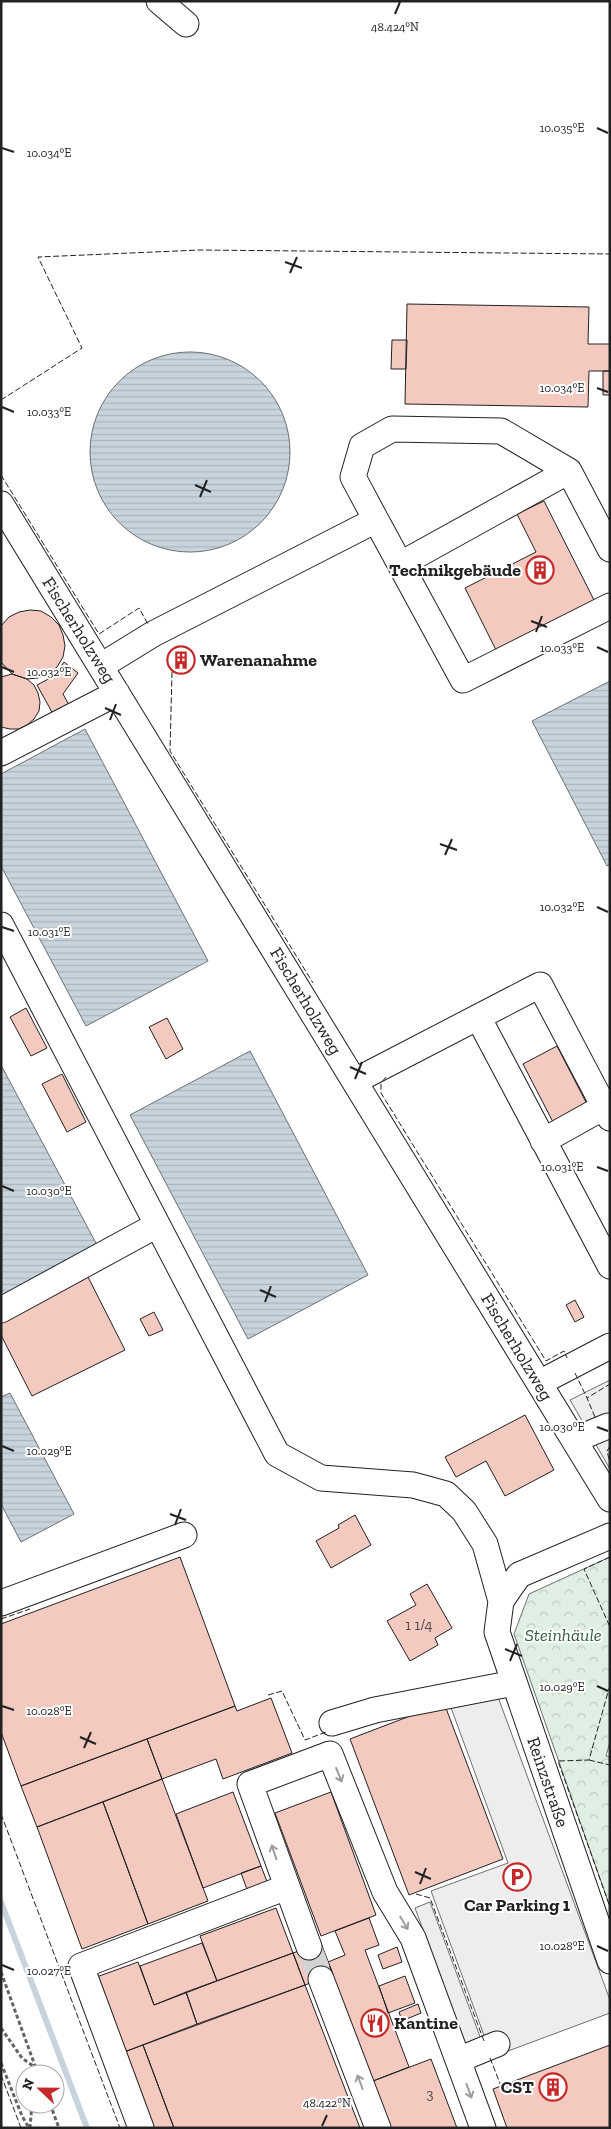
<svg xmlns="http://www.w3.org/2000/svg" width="611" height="2129" viewBox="0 0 611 2129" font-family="'Zilla Slab',serif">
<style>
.forest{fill:url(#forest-crowns);stroke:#6f6f6f}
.parking{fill:#ededed;stroke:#6f6f6f}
.water{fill:url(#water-rules);stroke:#6f6f6f}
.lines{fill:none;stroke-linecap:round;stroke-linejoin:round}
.stream{stroke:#c7d3dd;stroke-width:6}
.building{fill:#f3c9c0;stroke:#222}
.minor-tunnel{stroke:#d3d3d3;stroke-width:25;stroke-dasharray:25 12;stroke-linecap:butt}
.minor-casing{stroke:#222;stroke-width:27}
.path{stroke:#646464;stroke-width:3;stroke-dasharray:4 2.5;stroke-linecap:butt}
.minor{stroke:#fff;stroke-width:25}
.fence{stroke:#222;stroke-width:1;stroke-dasharray:6 2.5;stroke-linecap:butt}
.oneway{stroke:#9c9c9c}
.ticks{fill:none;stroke:#222;stroke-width:2}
.labels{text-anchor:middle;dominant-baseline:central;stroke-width:4;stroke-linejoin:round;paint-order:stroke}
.number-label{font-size:15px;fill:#564c4a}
.poi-label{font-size:18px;font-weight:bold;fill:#222;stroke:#fff;text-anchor:end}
.street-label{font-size:18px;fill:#222;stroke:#fff}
.park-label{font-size:18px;font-style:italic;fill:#2f5e38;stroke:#fff}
.ticks-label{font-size:12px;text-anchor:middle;fill:#222;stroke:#fff;stroke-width:4;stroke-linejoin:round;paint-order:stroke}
</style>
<defs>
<pattern id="forest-crowns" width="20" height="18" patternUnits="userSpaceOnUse" patternTransform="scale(1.25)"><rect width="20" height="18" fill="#e0efe3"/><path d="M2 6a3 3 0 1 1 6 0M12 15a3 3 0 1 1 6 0" fill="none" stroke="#c0cdc2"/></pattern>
<pattern id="water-rules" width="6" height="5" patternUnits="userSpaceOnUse" patternTransform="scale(1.25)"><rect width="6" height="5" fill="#c7d3dd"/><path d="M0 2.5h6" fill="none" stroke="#abb5bd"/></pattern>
</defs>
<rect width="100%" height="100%" fill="#fff"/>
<path class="forest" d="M 610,1557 L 610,1742 L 606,1756 L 610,1757 L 610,1907 L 514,1634 L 529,1594 Z"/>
<path class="parking" d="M 610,1380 L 610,1469 L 570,1400 Z
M 495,1689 L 610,2000 L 610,2013 L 492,2057 L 431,1891 L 508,1863 L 450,1705 Z
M 430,1902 L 482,2042 L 467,2048 L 415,1908 Z"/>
<path class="water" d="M90 452a100 100 0 1 1 200 0a100 100 0 1 1-200 0Z
M 610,681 L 610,864 L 607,866 L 532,721 Z
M 85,729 L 208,961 L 86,1026 L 1,866 L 1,774 Z
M 250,1051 L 368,1275 L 248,1339 L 130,1115 Z
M 1,1065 L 97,1245 L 1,1296 Z
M 10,1393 L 74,1514 L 21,1542 L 1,1504 L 1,1397 Z"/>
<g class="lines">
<path class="stream" d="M 1,1902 L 87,2128"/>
</g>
<path class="building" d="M 407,304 L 589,307 L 588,344 L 610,344 L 610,371 L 589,371 L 588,407 L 405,404 Z
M 392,340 L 407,340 L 406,369 L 391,369 Z
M 603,371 L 610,371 L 610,395 L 603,395 Z
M 544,501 L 595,602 L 497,652 L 465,588 L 536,552 L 517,514 Z
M 30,610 L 41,611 L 51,617 L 59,625 L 63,635 L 65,646 L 63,657 L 57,667 L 48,674 L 38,678 L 27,679 L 12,674 L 1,662 L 1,626 L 9,617 L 19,612 Z
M 184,647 L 193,664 L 179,672 L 170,655 Z
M 64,662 L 78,673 L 63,694 L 69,705 L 53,714 L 37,685 L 54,676 Z
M 12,674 L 27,679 L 34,685 L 38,693 L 40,702 L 39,711 L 34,719 L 27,725 L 19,729 L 10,729 L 1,727 L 1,677 Z
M 26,1008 L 47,1048 L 31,1056 L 10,1017 Z
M 167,1018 L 183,1049 L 166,1059 L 149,1027 Z
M 557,1046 L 588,1106 L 554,1124 L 523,1064 Z
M 62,1074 L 86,1122 L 67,1132 L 42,1084 Z
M 87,1275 L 125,1350 L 32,1396 L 1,1335 L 1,1318 Z
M 575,1300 L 584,1317 L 575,1322 L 566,1305 Z
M 154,1312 L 163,1330 L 149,1336 L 140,1319 Z
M 525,1415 L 554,1470 L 505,1496 L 486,1461 L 456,1477 L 445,1457 Z
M 355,1515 L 371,1545 L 331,1568 L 316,1541 L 339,1528 L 338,1525 Z
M 180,1557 L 235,1706 L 21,1786 L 1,1732 L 1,1624 Z
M 427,1584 L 452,1628 L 435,1638 L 438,1645 L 410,1661 L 387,1621 L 416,1605 L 410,1594 Z
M 271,1698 L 292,1753 L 223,1779 L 216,1759 L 162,1779 L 147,1739 L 235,1706 L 237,1711 Z
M 444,1703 L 503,1859 L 409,1895 L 350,1739 Z
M 147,1739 L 162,1779 L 37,1827 L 21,1786 Z
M 162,1779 L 208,1901 L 148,1924 L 103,1802 Z
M 233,1792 L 261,1866 L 203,1888 L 176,1814 Z
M 331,1792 L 376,1915 L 321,1936 L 275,1813 Z
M 103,1802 L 148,1924 L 82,1949 L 37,1827 Z
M 261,1866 L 268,1884 L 248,1892 L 241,1873 Z
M 276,1908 L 293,1953 L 217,1981 L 200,1936 Z
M 369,1918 L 379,1945 L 365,1950 L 409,2067 L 373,2081 L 328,1962 L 345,1955 L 335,1931 Z
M 202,1943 L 217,1981 L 154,2005 L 140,1966 Z
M 321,1943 L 333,1974 L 305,1985 L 293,1953 Z
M 397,1947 L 402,1962 L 383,1969 L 378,1955 Z
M 293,1953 L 305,1985 L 197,2024 L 186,1992 Z
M 138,1962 L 154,2005 L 186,1992 L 197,2024 L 119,2054 L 91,1979 Z
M 405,1976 L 415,2003 L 388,2013 L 379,1986 Z
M 305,1985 L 360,2128 L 174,2128 L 143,2045 Z
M 418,2004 L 421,2013 L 402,2021 L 399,2012 Z
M 143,2045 L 174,2128 L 146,2128 L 119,2054 Z
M 610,2045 L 610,2128 L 507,2128 L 493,2089 Z
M 431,2059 L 457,2128 L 391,2128 L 373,2081 Z"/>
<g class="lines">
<path class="minor-tunnel" d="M 309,1947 L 321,1979"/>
<g class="minor-casing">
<path id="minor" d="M 159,1 L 186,24
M 1,504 L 610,1499
M 376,520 L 463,680 L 610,606
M 401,564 L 569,471
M 101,666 L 153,634 L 376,520 L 353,477 L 362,446 L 392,429 L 501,431 L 569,471 L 610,549
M 1,753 L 117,693
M 1,925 L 277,1454 L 321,1478 L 413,1485 L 446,1494 L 464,1511 L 485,1544 L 501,1601 L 497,1632 L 610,1961
M 478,1017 L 610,1266
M 355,1081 L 540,985 L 610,1118
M 543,1141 L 604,1107
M 1,1310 L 157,1225
M 539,1383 L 610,1346
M 574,1440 L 608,1426
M 501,1601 L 519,1575 L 610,1536
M 1,1603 L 184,1535
M 332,1723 L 375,1710 L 514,1683
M 309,1947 L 250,1784 L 330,1754 L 385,1892 L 413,1938 L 483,2128
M 321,1979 L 378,2128
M 458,2060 L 497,2044
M 141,2128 L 81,1966 L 287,1887"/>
</g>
<path class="path" d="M 1,1972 L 38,2074
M 1,2028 L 22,2058 L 36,2068 L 35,2074
M 1,2063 L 22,2116 L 29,2128
M 50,2104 L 59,2128
M 30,2128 L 32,2104"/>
<use href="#minor" class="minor"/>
<path class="fence" d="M 1,400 L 82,348 L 38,257 L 200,250 L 610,254
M 1,475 L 99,634 L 139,608 L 148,624
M 172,672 L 170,751 L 313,983
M 386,1077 L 381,1083 L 381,1093 L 546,1361 L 564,1351 L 567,1358
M 575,1373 L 587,1398
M 595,1417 L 587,1398 L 610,1384
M 610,1446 L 607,1451 L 610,1463
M 610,1557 L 584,1569 L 610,1627
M 1,1619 L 30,1609
M 610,1685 L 589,1760 L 558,1761 L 610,1907
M 268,1695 L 282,1691 L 305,1740 L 326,1732
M 589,1760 L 610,1765
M 1,1814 L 120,2128
M 416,1894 L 430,1898 L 484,2041
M 490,2058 L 501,2086
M 1,2075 L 21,2128"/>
</g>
<defs><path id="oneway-shaft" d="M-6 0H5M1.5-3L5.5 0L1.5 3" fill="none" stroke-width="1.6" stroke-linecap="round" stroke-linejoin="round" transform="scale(1.25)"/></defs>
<g class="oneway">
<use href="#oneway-shaft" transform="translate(339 1775) rotate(68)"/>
<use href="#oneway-shaft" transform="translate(274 1852) rotate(-109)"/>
<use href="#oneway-shaft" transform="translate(404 1923) rotate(59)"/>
<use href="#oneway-shaft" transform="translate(360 2082) rotate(-111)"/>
<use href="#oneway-shaft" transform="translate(469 2091) rotate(70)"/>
</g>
<path class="ticks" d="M 395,14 L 400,2M 597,128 L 608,133M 2,148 L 14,152M 285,262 L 302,268M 290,273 L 297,257M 597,388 L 608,392M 2,407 L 14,412M 195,485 L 211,492M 200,497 L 207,480M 531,621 L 547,627M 536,632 L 542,616M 597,647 L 608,652M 2,667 L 14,672M 105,708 L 121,715M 110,720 L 116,704M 440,844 L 457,850M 445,855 L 452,839M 597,907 L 608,912M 2,927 L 14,931M 350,1067 L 366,1074M 355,1079 L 362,1062M 597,1167 L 608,1171M 2,1186 L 14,1191M 260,1290 L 276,1297M 265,1302 L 271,1286M 597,1427 L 608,1431M 2,1446 L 14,1451M 170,1514 L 186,1520M 175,1525 L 181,1509M 505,1649 L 522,1656M 510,1661 L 517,1644M 597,1686 L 608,1691M 2,1706 L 14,1710M 80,1737 L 96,1744M 84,1748 L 91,1732M 415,1872 L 431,1879M 420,1884 L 426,1868M 597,1946 L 608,1951M 2,1965 L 14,1970M 322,2126 L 327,2115"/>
<defs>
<g id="building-ring" transform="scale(1.4375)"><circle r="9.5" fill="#fff" stroke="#c62828" stroke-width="1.5"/><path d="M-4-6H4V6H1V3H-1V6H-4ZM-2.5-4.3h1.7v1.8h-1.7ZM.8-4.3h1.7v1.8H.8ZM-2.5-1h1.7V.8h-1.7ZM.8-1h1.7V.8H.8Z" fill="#c62828"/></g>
<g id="parking-ring" transform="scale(1.4375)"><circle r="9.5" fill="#fff" stroke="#c62828" stroke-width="1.5"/><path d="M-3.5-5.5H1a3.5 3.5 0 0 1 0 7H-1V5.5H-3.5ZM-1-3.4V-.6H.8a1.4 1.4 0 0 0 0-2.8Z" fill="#c62828"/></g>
<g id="restaurant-ring" transform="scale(1.4375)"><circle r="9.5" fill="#fff" stroke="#c62828" stroke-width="1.5"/><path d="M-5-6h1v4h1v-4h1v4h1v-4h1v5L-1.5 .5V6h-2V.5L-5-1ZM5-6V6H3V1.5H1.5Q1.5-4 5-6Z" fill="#c62828"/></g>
</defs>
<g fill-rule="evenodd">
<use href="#building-ring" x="540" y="570"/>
<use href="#building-ring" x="181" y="660"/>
<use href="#parking-ring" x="517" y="1877"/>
<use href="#restaurant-ring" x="375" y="2023"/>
<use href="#building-ring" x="553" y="2087"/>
</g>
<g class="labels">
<g class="number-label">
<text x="419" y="1625">1 1/4</text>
<text x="430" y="2094">3</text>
</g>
<g class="poi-label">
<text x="521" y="570">Technikgebäude</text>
<text x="200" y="660" text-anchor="start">Warenanahme</text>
<text x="517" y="1905" text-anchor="middle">Car Parking 1</text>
<text x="394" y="2023" text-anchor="start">Kantine</text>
<text x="534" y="2087">CST</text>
</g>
<g class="street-label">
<text transform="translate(79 630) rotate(58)">Fischerholzweg</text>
<text transform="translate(306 1001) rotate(59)">Fischerholzweg</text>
<text transform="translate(517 1347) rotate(59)">Fischerholzweg</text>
<text transform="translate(548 1782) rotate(71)">Reinzstraße</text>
</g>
<g class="park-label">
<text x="563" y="1635">Steinhäule</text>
</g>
</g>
<g class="ticks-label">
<text x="395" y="31">48.424°N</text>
<text x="562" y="132">10.035°E</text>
<text x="49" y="157">10.034°E</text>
<text x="562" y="392">10.034°E</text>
<text x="49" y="416">10.033°E</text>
<text x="562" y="652">10.033°E</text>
<text x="49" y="676">10.032°E</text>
<text x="562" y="911">10.032°E</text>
<text x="49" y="936">10.031°E</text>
<text x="562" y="1171">10.031°E</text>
<text x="49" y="1195">10.030°E</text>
<text x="562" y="1431">10.030°E</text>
<text x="49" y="1455">10.029°E</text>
<text x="562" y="1691">10.029°E</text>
<text x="49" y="1715">10.028°E</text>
<text x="562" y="1950">10.028°E</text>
<text x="49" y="1975">10.027°E</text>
<text x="327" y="2107">48.422°N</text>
</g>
<rect width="611" height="2129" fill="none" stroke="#222222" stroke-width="5"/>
<g transform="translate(40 2089) rotate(292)"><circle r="24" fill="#ffffff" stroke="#a7a7a7"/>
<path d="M0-4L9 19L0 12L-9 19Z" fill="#c62828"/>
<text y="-8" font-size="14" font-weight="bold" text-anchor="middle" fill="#222222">N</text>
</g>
</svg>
